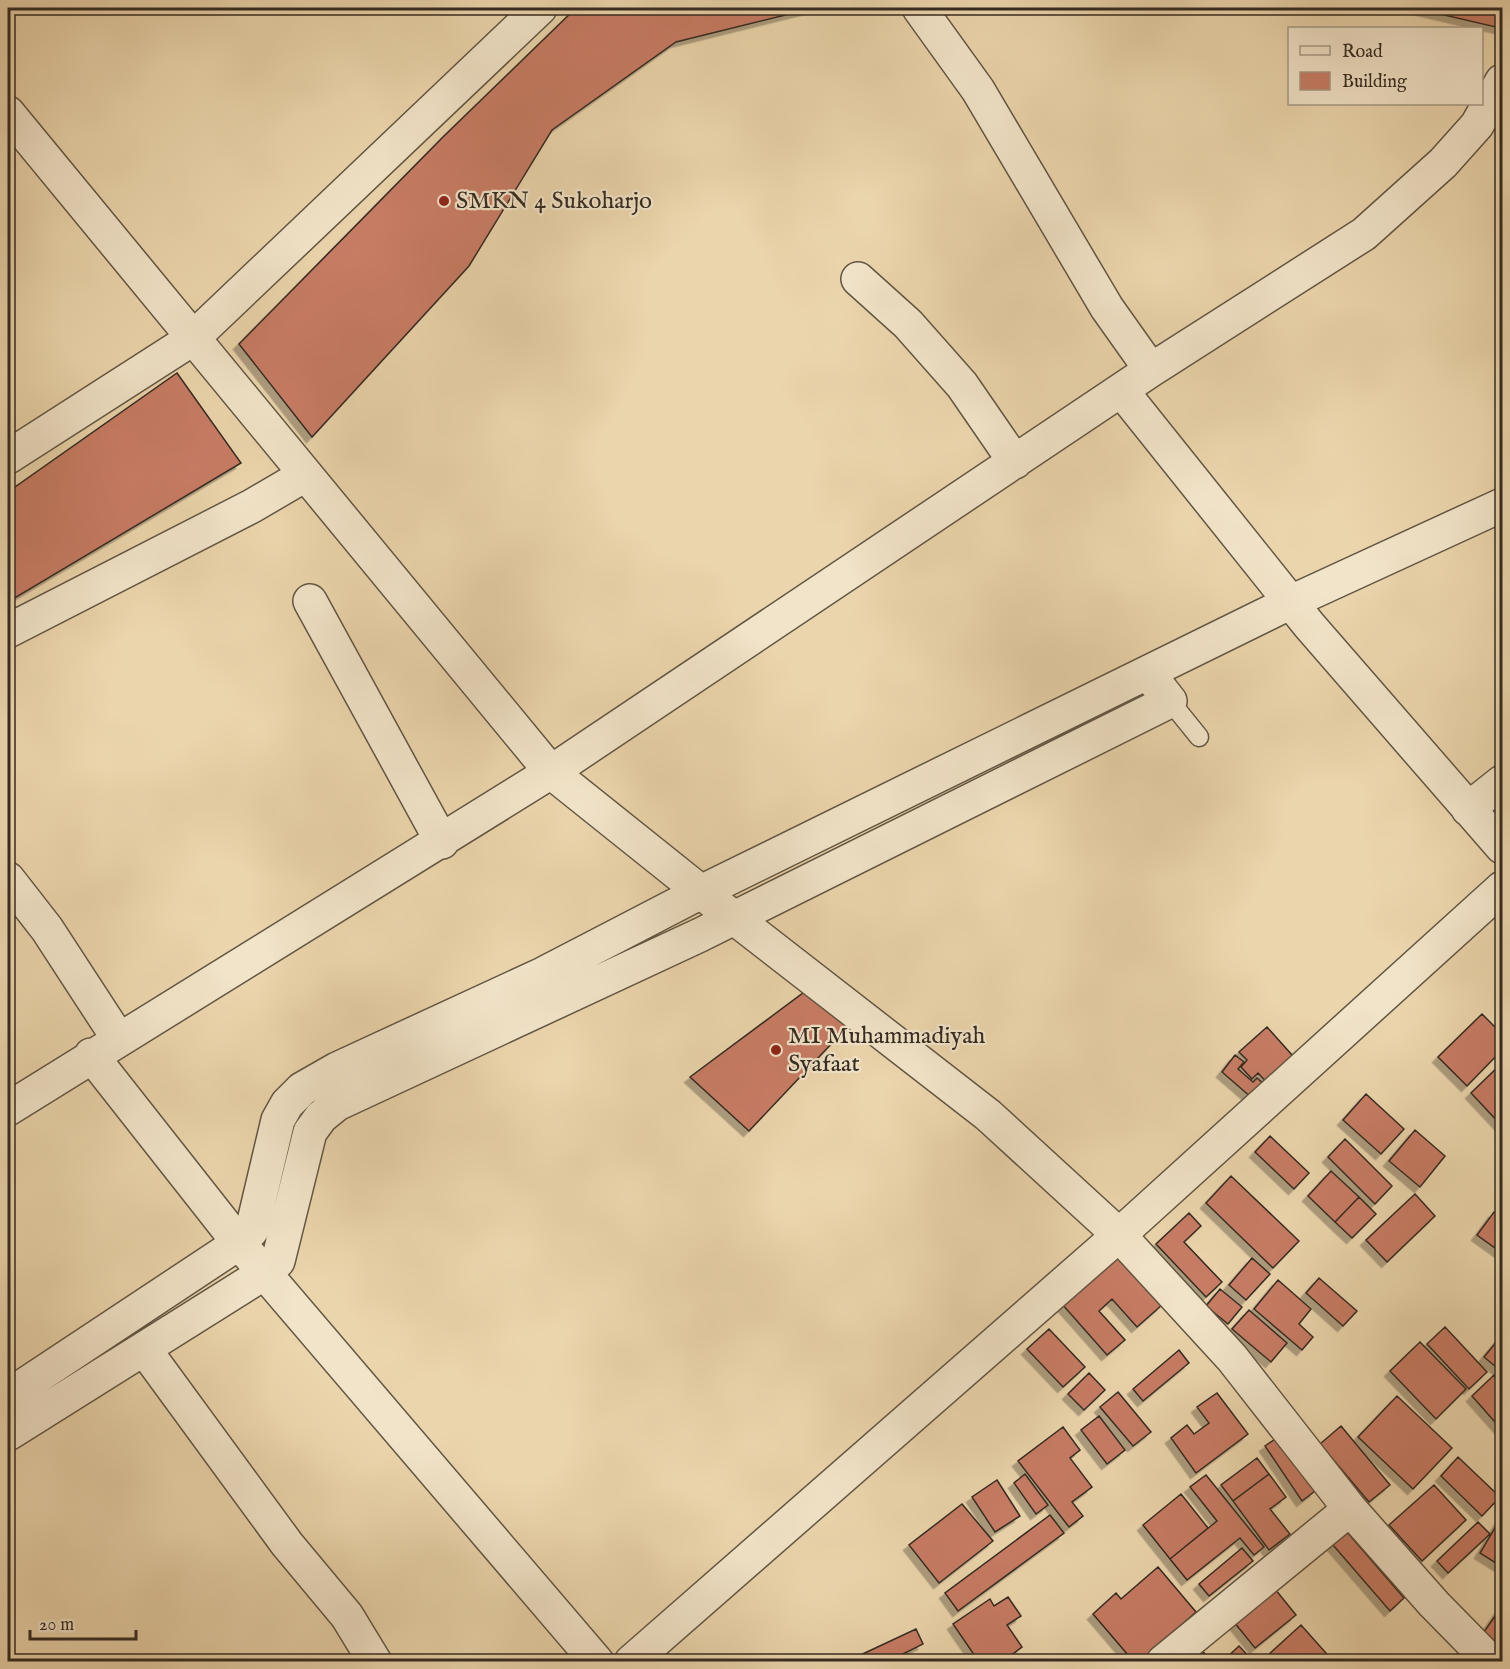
<svg xmlns="http://www.w3.org/2000/svg" width="1510" height="1669" viewBox="0 0 1510 1669" font-family="'IM FELL English',serif">
<style>
.building{fill:#c87c65;stroke:#342b22;stroke-width:1.5;filter:url(#shadow)}
.lines{fill:none;stroke-linecap:round;stroke-linejoin:round}
.service-casing{stroke:#625644;stroke-width:21}
.minor-casing{stroke:#625644;stroke-width:36}
.service{stroke:#f2e4c9;stroke-width:18}
.minor{stroke:#f2e4c9;stroke-width:33}
.poi-dot{fill:#8f2418;stroke:#f2e4c9;stroke-width:2}
.labels{text-anchor:middle;dominant-baseline:central;stroke-width:4.5;stroke-linejoin:round;paint-order:stroke}
.poi-label{font-size:24px;fill:#342b22;stroke:#f2e4c9;text-anchor:start}
</style>
<defs>
<filter id="shadow"><feDropShadow dx="-5.5" dy="5.5" stdDeviation="0" flood-color="#0004"/></filter>
</defs>
<rect width="100%" height="100%" fill="#ebd5ac"/>
<filter id="stains"><feTurbulence type="fractalNoise" baseFrequency=".00333" numOctaves="4"/><feColorMatrix values="0 0 0 0 .2 0 0 0 0 .09 0 0 0 0 .02 0 0 0 .5 -.17"/></filter>
<radialGradient id="worn" r=".72"><stop offset=".6" stop-color="#630" stop-opacity="0"/><stop offset="1" stop-color="#630" stop-opacity=".3"/></radialGradient>
<path class="building" d="M 576,8 L 814,8 L 676,42 L 552,130 L 469,266 L 312,437 L 239,344 L 444,136 Z
M 1414,8 L 1502,8 L 1502,24 L 1500,28 Z
M 177,373 L 241,463 L 8,602 L 8,492 Z
M 807,990 L 851,1023 L 749,1131 L 690,1077 Z
M 1482,1014 L 1502,1034 L 1502,1050 L 1467,1086 L 1438,1057 Z
M 1267,1027 L 1301,1065 L 1274,1090 L 1258,1073 L 1252,1079 L 1241,1067 L 1247,1060 L 1239,1052 Z
M 1235,1055 L 1244,1062 L 1238,1069 L 1253,1082 L 1257,1078 L 1272,1091 L 1260,1105 L 1222,1072 Z
M 1502,1063 L 1502,1126 L 1471,1093 Z
M 1366,1094 L 1404,1129 L 1381,1154 L 1343,1120 Z
M 1415,1130 L 1445,1156 L 1420,1187 L 1389,1161 Z
M 1270,1136 L 1309,1173 L 1294,1189 L 1255,1152 Z
M 1345,1139 L 1392,1186 L 1375,1204 L 1328,1157 Z
M 1331,1171 L 1359,1197 L 1335,1222 L 1308,1196 Z
M 1231,1176 L 1299,1241 L 1273,1268 L 1206,1203 Z
M 1415,1194 L 1435,1216 L 1387,1262 L 1366,1240 Z
M 1359,1197 L 1376,1214 L 1352,1238 L 1335,1222 Z
M 1494,1212 L 1502,1218 L 1502,1253 L 1477,1235 Z
M 1189,1213 L 1201,1226 L 1184,1242 L 1222,1282 L 1206,1297 L 1156,1244 Z
M 1118,1255 L 1162,1305 L 1137,1327 L 1112,1299 L 1099,1311 L 1125,1340 L 1107,1355 L 1062,1304 Z
M 1252,1258 L 1270,1274 L 1246,1300 L 1229,1285 Z
M 1319,1278 L 1357,1311 L 1343,1326 L 1306,1293 Z
M 1278,1280 L 1311,1309 L 1299,1324 L 1313,1337 L 1302,1350 L 1254,1309 Z
M 1220,1289 L 1242,1307 L 1228,1324 L 1206,1306 Z
M 1249,1310 L 1287,1343 L 1271,1362 L 1232,1329 Z
M 1445,1327 L 1487,1372 L 1469,1389 L 1427,1344 Z
M 1049,1329 L 1085,1367 L 1063,1387 L 1027,1349 Z
M 1502,1335 L 1502,1372 L 1484,1357 Z
M 1420,1342 L 1466,1389 L 1436,1419 L 1390,1371 Z
M 1179,1350 L 1189,1363 L 1143,1401 L 1133,1389 Z
M 1089,1373 L 1105,1390 L 1084,1410 L 1068,1394 Z
M 1494,1375 L 1502,1384 L 1502,1430 L 1472,1396 Z
M 1118,1392 L 1151,1432 L 1133,1446 L 1100,1407 Z
M 1217,1393 L 1248,1434 L 1196,1473 L 1171,1438 L 1187,1425 L 1194,1434 L 1209,1423 L 1197,1407 Z
M 1397,1396 L 1452,1448 L 1413,1489 L 1358,1437 Z
M 1099,1416 L 1125,1450 L 1107,1464 L 1081,1430 Z
M 1341,1426 L 1390,1485 L 1369,1502 L 1320,1444 Z
M 1063,1427 L 1080,1450 L 1070,1458 L 1092,1487 L 1072,1502 L 1083,1516 L 1069,1527 L 1018,1461 Z
M 1278,1437 L 1315,1491 L 1302,1501 L 1265,1446 Z
M 1458,1457 L 1500,1497 L 1482,1516 L 1441,1476 Z
M 1257,1458 L 1269,1474 L 1233,1501 L 1221,1485 Z
M 1025,1474 L 1048,1505 L 1036,1514 L 1014,1483 Z
M 1269,1474 L 1286,1497 L 1270,1509 L 1290,1534 L 1269,1550 L 1233,1501 Z
M 1206,1475 L 1264,1547 L 1254,1555 L 1240,1538 L 1187,1580 L 1170,1559 L 1217,1521 L 1190,1487 Z
M 997,1480 L 1020,1516 L 995,1532 L 972,1497 Z
M 1434,1485 L 1466,1520 L 1422,1561 L 1389,1525 Z
M 1181,1494 L 1208,1528 L 1170,1559 L 1143,1525 Z
M 962,1504 L 993,1541 L 939,1583 L 909,1545 Z
M 1050,1515 L 1064,1533 L 958,1611 L 945,1593 Z
M 1502,1516 L 1502,1567 L 1480,1553 Z
M 1478,1522 L 1490,1534 L 1448,1573 L 1437,1561 Z
M 1347,1532 L 1404,1598 L 1390,1611 L 1333,1545 Z
M 1242,1548 L 1253,1561 L 1209,1596 L 1199,1584 Z
M 1158,1567 L 1196,1612 L 1140,1662 L 1134,1662 L 1093,1614 L 1116,1593 L 1121,1599 Z
M 1275,1589 L 1296,1615 L 1255,1648 L 1234,1622 Z
M 1008,1597 L 1021,1616 L 1007,1625 L 1022,1647 L 1002,1662 L 979,1662 L 953,1624 L 990,1599 L 994,1606 Z
M 1502,1606 L 1502,1656 L 1479,1639 Z
M 1301,1625 L 1334,1662 L 1270,1662 L 1266,1657 Z
M 916,1629 L 923,1644 L 887,1662 L 853,1662 L 852,1659 Z
M 1195,1643 L 1206,1655 L 1200,1662 L 1176,1662 Z
M 1239,1646 L 1254,1662 L 1222,1662 Z"/>
<g class="lines">
<g class="service-casing">
<path id="service" d="M 1170,701 L 1199,737"/>
</g>
<g class="minor-casing">
<path id="minor" d="M 919,8 L 978,90 L 1107,308 L 1151,370
M 8,113 L 551,772 L 706,896 L 988,1115 L 1119,1235 L 1232,1358 L 1350,1509 L 1434,1604 L 1491,1662
M 858,279 L 908,324 L 962,385 L 1015,462
M 1121,390 L 1309,625 L 1502,847
M 8,457 L 192,339 L 540,8
M 310,601 L 442,842
M 8,631 L 252,506 L 305,475
M 1468,809 L 1502,782
M 8,879 L 47,929 L 118,1038
M 91,1055 L 239,1243 L 597,1662
M 8,1109 L 551,772 L 1151,370 L 1364,234 L 1443,163 L 1477,125 L 1502,81
M 145,1350 L 287,1544 L 347,1616 L 375,1662
M 8,1396 L 239,1243 L 252,1230 L 278,1120 L 287,1104 L 302,1089 L 337,1069 L 543,974 L 701,892 L 1291,602 L 1502,505
M 8,1434 L 266,1272 L 278,1261 L 310,1132 L 321,1117 L 337,1104 L 700,935 L 1170,701 L 1148,673
M 631,1662 L 1119,1235 L 1502,888
M 1163,1662 L 1350,1509"/>
</g>
<use href="#service" class="service"/>
<use href="#minor" class="minor"/>
</g>
<g class="poi-dot">
<circle cx="444" cy="201" r="6"/>
<circle cx="776" cy="1050" r="6"/>
</g>
<g class="labels">
<g class="poi-label">
<text x="456" y="201">SMKN 4 Sukoharjo</text>
<text x="788" y="1036">MI Muhammadiyah<tspan x="788" dy="28">Syafaat</tspan></text>
</g>
</g>
<rect width="1510" height="1669" fill="none" stroke="#ebd5ac" stroke-width="30"/>
<rect x="9" y="9" width="1492" height="1651" fill="none" stroke="#342b22" stroke-width="3"/>
<rect x="15" y="15" width="1480" height="1639" fill="none" stroke="#342b22" stroke-width="1.5"/>
<rect x="1288" y="27" width="195" height="78" fill="#f2e4c9" stroke="#a69a86" stroke-width="1.5"/>
<rect x="1300" y="46" width="30" height="9" fill="#f2e4c9" stroke="#a69a86" stroke-width="1.5"/>
<text x="1342" y="57" font-size="18" fill="#342b22">Road</text>
<rect x="1300" y="72" width="30" height="18" fill="#c87c65" stroke="#a69a86" stroke-width="1.5"/>
<text x="1342" y="87" font-size="18" fill="#342b22">Building</text>
<path d="M30 1630v9h106v-9" fill="none" stroke="#342b22" stroke-width="3"/>
<text x="39" y="1630" font-size="18" fill="#342b22" stroke="#f2e4c9" stroke-width="4.5" paint-order="stroke">20 m</text>
<rect width="100%" height="100%" filter="url(#stains)"/>
<rect width="100%" height="100%" fill="url(#worn)"/>
</svg>
